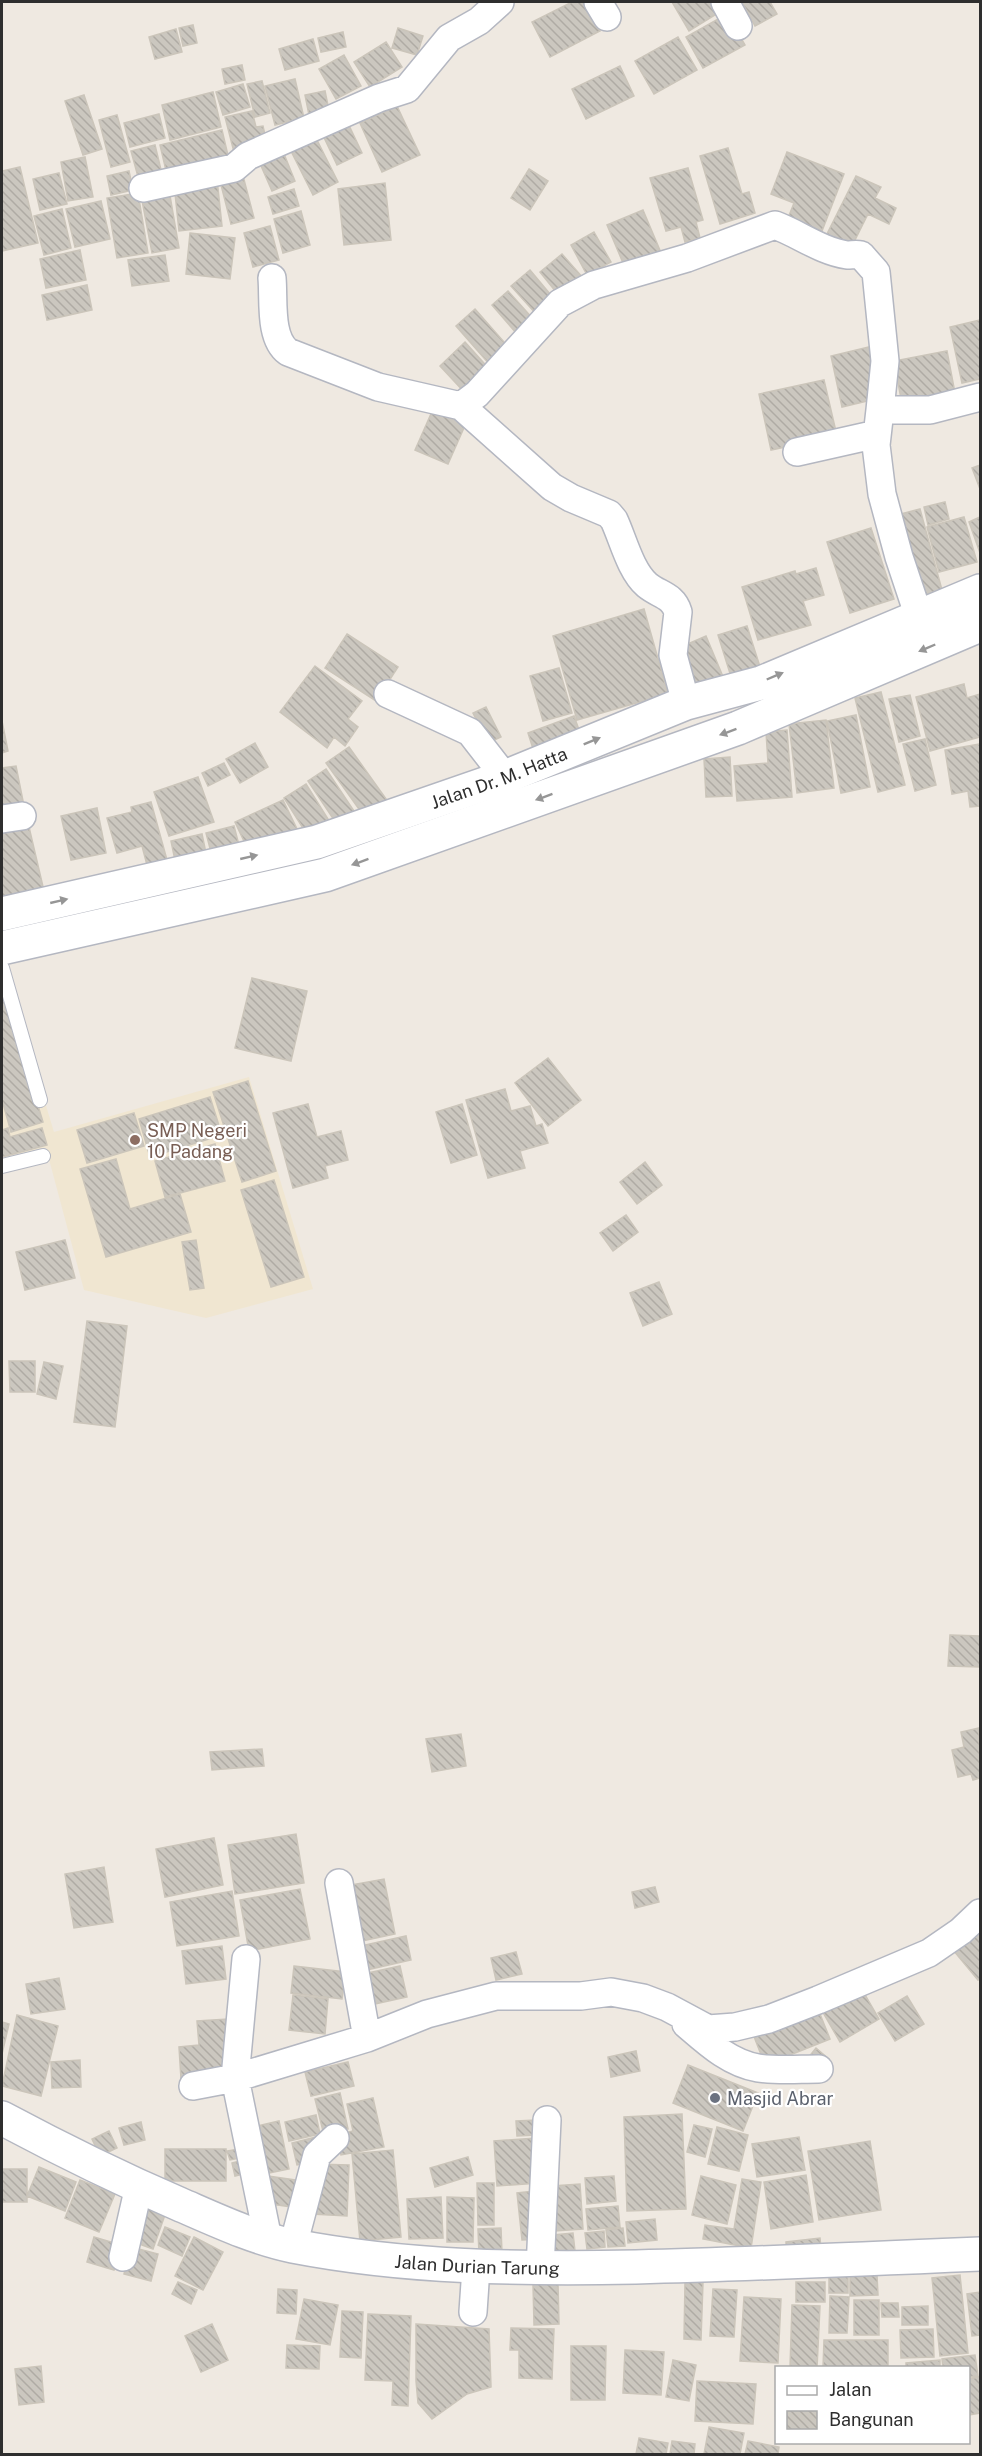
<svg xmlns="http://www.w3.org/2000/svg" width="982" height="2456" viewBox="0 0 982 2456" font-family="'Public Sans',sans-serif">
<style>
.education{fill:#f0e6d1}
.building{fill:url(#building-back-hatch);stroke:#cbc5ba;stroke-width:1.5}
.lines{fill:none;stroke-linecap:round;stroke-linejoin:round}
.lane-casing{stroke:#b4b7c1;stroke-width:16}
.street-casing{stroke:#b4b7c1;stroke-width:30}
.secondary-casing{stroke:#b4b7c1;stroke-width:36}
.lane{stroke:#fff;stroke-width:14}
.street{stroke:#fff;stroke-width:27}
.secondary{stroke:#fff;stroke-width:33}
.oneway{fill:#969696}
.education-dot{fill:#8d6e63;stroke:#fff;stroke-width:2}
.worship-dot{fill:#6b7280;stroke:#fff;stroke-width:2}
.labels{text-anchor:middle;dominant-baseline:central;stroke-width:4.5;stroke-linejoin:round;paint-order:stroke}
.street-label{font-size:18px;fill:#2e2e2e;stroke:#fff}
.education-label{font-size:18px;fill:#785e54;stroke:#fff;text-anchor:start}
.worship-label{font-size:18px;fill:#5b616d;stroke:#fff;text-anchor:start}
</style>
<defs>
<pattern id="building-back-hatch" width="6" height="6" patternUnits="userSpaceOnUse" patternTransform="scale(1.5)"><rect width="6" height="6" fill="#cbc7bf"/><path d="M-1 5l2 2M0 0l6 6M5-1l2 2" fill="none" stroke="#afaba4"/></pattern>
</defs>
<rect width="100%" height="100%" fill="#efe9e1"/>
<path class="education" d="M 2,961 L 54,1132 L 249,1077 L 313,1289 L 206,1318 L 84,1290 L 46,1148 L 2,1160 Z"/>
<path class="building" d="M 572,2 L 584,2 L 600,31 L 550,57 L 532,22 Z
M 672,2 L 718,2 L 723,10 L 689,31 Z
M 742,2 L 770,2 L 777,14 L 755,26 Z
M 727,14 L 745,45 L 703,68 L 686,37 Z
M 193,25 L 197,43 L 183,46 L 179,28 Z
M 398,28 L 423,36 L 417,55 L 392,48 Z
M 176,29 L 182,52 L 155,59 L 149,37 Z
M 343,32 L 346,47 L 321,52 L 318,38 Z
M 678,37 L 697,70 L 654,94 L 635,61 Z
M 313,39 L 319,61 L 285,70 L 279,49 Z
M 386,42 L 402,67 L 370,87 L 354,62 Z
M 344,55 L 361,86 L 336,99 L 319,69 Z
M 242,65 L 245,80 L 225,84 L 222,69 Z
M 620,66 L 634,96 L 586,119 L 572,89 Z
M 295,79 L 304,118 L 275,125 L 265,86 Z
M 262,81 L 270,113 L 255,117 L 247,84 Z
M 243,84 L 250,107 L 223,115 L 216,92 Z
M 325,91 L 330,115 L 310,120 L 305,95 Z
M 213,92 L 221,127 L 170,140 L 162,105 Z
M 84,95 L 102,149 L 83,155 L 65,101 Z
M 397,106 L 420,155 L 382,172 L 360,123 Z
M 252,111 L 256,127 L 263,126 L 267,144 L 234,152 L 225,117 Z
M 159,114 L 165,138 L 130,147 L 124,123 Z
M 117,115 L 130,162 L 111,167 L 99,120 Z
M 346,119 L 362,153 L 337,165 L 321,131 Z
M 222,130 L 230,164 L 168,179 L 160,145 Z
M 316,138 L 338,182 L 313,195 L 291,151 Z
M 155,145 L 163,178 L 140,184 L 131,151 Z
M 728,148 L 742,194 L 749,192 L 755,213 L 720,224 L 700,156 Z
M 282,149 L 295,181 L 272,191 L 258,159 Z
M 787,152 L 844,174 L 822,231 L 788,218 L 794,203 L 771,194 Z
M 85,157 L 93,197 L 68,201 L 61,162 Z
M 20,167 L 38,243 L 2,251 L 2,171 Z
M 688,168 L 703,220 L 696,222 L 700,238 L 685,242 L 681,227 L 666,231 L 650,178 Z
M 529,169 L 548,181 L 530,210 L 511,198 Z
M 129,171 L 133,190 L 111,195 L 107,176 Z
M 242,172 L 254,218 L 231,224 L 219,177 Z
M 59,173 L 67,204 L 40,210 L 33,179 Z
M 856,176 L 881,187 L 875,198 L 896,208 L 889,224 L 868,214 L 852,246 L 827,234 Z
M 217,179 L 222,226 L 179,231 L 174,184 Z
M 385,183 L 391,240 L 344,245 L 338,189 Z
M 294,189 L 299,206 L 273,214 L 268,197 Z
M 169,190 L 179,248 L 152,253 L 141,195 Z
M 138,193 L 148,253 L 117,258 L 107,198 Z
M 101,201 L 110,239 L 75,247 L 66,209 Z
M 62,209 L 71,248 L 44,255 L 34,216 Z
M 643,210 L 662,255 L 626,270 L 607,225 Z
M 301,211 L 310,245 L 283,253 L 274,219 Z
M 270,226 L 279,260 L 253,267 L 244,233 Z
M 594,232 L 611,262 L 587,275 L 571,245 Z
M 190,233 L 235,238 L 230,279 L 186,274 Z
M 80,250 L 86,280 L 46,288 L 40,259 Z
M 562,254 L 583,278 L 560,297 L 540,272 Z
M 165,255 L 169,281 L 132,286 L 128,260 Z
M 530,270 L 555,300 L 537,315 L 511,286 Z
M 87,285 L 92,310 L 47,320 L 42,295 Z
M 508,291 L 534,320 L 517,334 L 492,305 Z
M 475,309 L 511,350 L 491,366 L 456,326 Z
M 980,320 L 980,379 L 962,383 L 950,327 Z
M 465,342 L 491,371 L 466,394 L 440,366 Z
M 869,347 L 880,398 L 842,407 L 831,356 Z
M 947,351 L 955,393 L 902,404 L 894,361 Z
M 824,380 L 837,436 L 771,450 L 759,394 Z
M 434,407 L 467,421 L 448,464 L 415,450 Z
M 980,465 L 980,489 L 972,468 Z
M 945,502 L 949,519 L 928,525 L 924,507 Z
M 920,509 L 942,590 L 915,597 L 893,516 Z
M 964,517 L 977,562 L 939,572 L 927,527 Z
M 980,517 L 980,553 L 969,522 Z
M 871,528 L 894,599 L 850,613 L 827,542 Z
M 816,568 L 824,595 L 803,601 L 811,625 L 758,640 L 742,587 L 795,571 L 796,574 Z
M 644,609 L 668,694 L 577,720 L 553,636 Z
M 747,626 L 762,673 L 733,683 L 718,635 Z
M 347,634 L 398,667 L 376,701 L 325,668 Z
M 706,636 L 724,679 L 692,693 L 674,650 Z
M 315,666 L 362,701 L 348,719 L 358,727 L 345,746 L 334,737 L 327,748 L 280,712 Z
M 559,668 L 572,713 L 543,721 L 530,676 Z
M 964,684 L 967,698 L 980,694 L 980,737 L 930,751 L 916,697 Z
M 881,692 L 905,785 L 878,792 L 855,698 Z
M 910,695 L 920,736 L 899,742 L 889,699 Z
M 486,707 L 501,737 L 488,743 L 473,713 Z
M 856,715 L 870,787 L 841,793 L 827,721 Z
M 574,716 L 582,738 L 535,755 L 528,733 Z
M 826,720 L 834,788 L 797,793 L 789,724 Z
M 2,721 L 8,751 L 2,753 Z
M 787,730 L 792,797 L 737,801 L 734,766 L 768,763 L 766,732 Z
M 925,739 L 936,785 L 915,791 L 903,744 Z
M 255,743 L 268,767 L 240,783 L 226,759 Z
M 980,744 L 980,806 L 970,807 L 968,791 L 952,794 L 945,750 Z
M 349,747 L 389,803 L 366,819 L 326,763 Z
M 730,757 L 732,796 L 706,797 L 704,759 Z
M 224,763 L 230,775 L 208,786 L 202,773 Z
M 16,766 L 25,811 L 2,815 L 2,768 Z
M 326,769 L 354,811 L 336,823 L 308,781 Z
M 198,777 L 214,822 L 169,836 L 154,792 Z
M 306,784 L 333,827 L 311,841 L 284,798 Z
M 283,800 L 298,831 L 250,854 L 235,822 Z
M 151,802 L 167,860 L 147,865 L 142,846 L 117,853 L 107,818 L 132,812 L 131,807 Z
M 97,808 L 106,853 L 71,860 L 61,816 Z
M 234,826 L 240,849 L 212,856 L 206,833 Z
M 29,827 L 44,891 L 2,900 L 2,833 Z
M 202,834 L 207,858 L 176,865 L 171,841 Z
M 252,978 L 307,991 L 291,1061 L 235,1048 Z
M 2,987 L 43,1122 L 11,1132 L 2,1100 Z
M 548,1058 L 581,1100 L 548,1126 L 515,1083 Z
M 248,1081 L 276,1171 L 242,1182 L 213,1092 Z
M 505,1089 L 511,1111 L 530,1106 L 536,1126 L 542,1124 L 548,1143 L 520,1151 L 525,1168 L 488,1178 L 466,1100 Z
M 210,1097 L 222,1135 L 150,1157 L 139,1119 Z
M 308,1104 L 317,1137 L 341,1131 L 348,1160 L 325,1166 L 328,1178 L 293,1188 L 273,1113 Z
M 462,1104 L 477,1155 L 451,1163 L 436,1112 Z
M 134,1113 L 144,1146 L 87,1163 L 77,1130 Z
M 8,1128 L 10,1137 L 42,1128 L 47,1145 L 2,1157 L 2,1130 Z
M 215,1144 L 225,1181 L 165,1197 L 155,1161 Z
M 116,1159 L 130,1209 L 180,1194 L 191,1232 L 106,1257 L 80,1169 Z
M 645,1162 L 662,1185 L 637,1204 L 620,1182 Z
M 274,1180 L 304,1277 L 271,1287 L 241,1190 Z
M 626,1215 L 638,1232 L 613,1251 L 600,1233 Z
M 65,1240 L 75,1278 L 25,1290 L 16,1252 Z
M 196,1240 L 204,1288 L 190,1290 L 182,1242 Z
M 659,1282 L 672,1314 L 643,1326 L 630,1293 Z
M 87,1321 L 127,1326 L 115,1427 L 74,1422 Z
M 9,1361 L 35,1361 L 35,1392 L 10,1392 Z
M 44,1362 L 63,1366 L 56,1399 L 37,1394 Z
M 950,1635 L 980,1636 L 980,1667 L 948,1666 Z
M 979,1728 L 980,1778 L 973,1780 L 971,1774 L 958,1777 L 952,1750 L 964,1747 L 961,1732 Z
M 461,1734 L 466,1766 L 432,1772 L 426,1739 Z
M 262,1749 L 264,1766 L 212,1770 L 210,1752 Z
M 296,1834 L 304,1883 L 235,1894 L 228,1845 Z
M 214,1838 L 223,1885 L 165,1897 L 156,1849 Z
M 104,1867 L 113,1922 L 74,1928 L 65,1874 Z
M 384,1879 L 395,1934 L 357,1942 L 345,1886 Z
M 655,1887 L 659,1902 L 635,1908 L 632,1892 Z
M 300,1889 L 310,1939 L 249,1951 L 240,1900 Z
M 232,1891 L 239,1936 L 177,1946 L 170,1902 Z
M 977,1932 L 980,1936 L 980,1979 L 978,1980 L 954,1951 Z
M 406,1936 L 411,1960 L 362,1971 L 356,1947 Z
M 222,1946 L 226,1979 L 186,1984 L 182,1951 Z
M 516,1952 L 522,1974 L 496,1980 L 491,1958 Z
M 294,1966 L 346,1972 L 342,1999 L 291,1993 Z
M 400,1966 L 407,1997 L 370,2005 L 363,1974 Z
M 59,1978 L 65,2009 L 31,2014 L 26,1984 Z
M 860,1986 L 879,2019 L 840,2042 L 821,2009 Z
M 293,1995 L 328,1999 L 325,2034 L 289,2030 Z
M 907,1996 L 924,2024 L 895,2041 L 878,2013 Z
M 818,2009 L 830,2039 L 765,2065 L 753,2034 Z
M 17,2015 L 58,2026 L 41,2096 L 2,2086 Z
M 228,2019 L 233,2074 L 181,2079 L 179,2047 L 199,2045 L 197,2021 Z
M 2,2022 L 9,2024 L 2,2054 Z
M 816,2048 L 829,2059 L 821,2069 L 808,2058 Z
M 636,2051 L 640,2071 L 611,2077 L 608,2057 Z
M 80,2060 L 81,2087 L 52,2088 L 51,2062 Z
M 348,2062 L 354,2086 L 311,2096 L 305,2072 Z
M 688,2065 L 758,2093 L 743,2131 L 673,2103 Z
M 340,2093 L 348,2129 L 324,2135 L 315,2099 Z
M 373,2098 L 384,2147 L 341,2155 L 337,2135 L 353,2131 L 347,2104 Z
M 682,2114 L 686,2209 L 627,2211 L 624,2117 Z
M 316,2115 L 320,2134 L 289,2141 L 285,2122 Z
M 536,2120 L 537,2135 L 517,2136 L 516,2121 Z
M 279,2121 L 289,2169 L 259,2175 L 248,2128 Z
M 141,2122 L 145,2140 L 124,2145 L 119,2128 Z
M 694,2125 L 712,2129 L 705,2157 L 687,2152 Z
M 717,2127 L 748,2135 L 739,2171 L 708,2164 Z
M 109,2131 L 117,2148 L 100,2156 L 92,2139 Z
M 316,2137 L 319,2151 L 313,2162 L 297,2165 L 292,2143 Z
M 799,2137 L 805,2170 L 757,2177 L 752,2144 Z
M 536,2138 L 539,2183 L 497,2186 L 494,2141 Z
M 870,2141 L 881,2210 L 819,2220 L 808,2151 Z
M 165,2149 L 226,2149 L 226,2181 L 165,2181 Z
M 238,2149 L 240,2158 L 230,2160 L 227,2151 Z
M 393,2150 L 401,2237 L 360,2241 L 352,2154 Z
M 468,2157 L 473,2175 L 435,2187 L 430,2168 Z
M 247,2159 L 251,2172 L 235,2176 L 232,2163 Z
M 314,2164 L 349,2165 L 347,2216 L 312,2214 Z
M 39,2167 L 76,2182 L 65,2211 L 27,2196 Z
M 2,2169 L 27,2169 L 27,2202 L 2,2202 Z
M 806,2175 L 813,2222 L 771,2229 L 764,2182 Z
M 268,2176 L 302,2181 L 298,2208 L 264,2203 Z
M 614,2176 L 616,2201 L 587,2204 L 585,2178 Z
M 701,2176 L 736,2185 L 727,2224 L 692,2215 Z
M 742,2179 L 761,2182 L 751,2248 L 703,2239 L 705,2225 L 734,2229 Z
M 80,2180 L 115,2194 L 99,2232 L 65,2218 Z
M 477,2183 L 494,2183 L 494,2225 L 478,2225 Z
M 580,2184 L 583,2229 L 555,2231 L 552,2186 Z
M 534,2191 L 539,2239 L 522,2240 L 517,2193 Z
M 441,2197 L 443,2238 L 409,2239 L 407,2199 Z
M 447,2197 L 474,2198 L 473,2242 L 447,2242 Z
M 144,2204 L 166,2212 L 153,2249 L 131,2241 Z
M 618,2206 L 620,2227 L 588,2230 L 586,2209 Z
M 655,2219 L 657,2240 L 628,2243 L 626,2222 Z
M 165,2227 L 190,2237 L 182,2256 L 158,2245 Z
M 501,2228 L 502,2253 L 479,2254 L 478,2229 Z
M 623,2228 L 625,2246 L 608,2247 L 606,2230 Z
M 604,2231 L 605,2247 L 587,2249 L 585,2233 Z
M 573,2233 L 575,2251 L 554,2253 L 553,2235 Z
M 94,2237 L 121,2245 L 114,2270 L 87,2262 Z
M 194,2237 L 223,2252 L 203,2290 L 175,2276 Z
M 820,2238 L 821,2249 L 786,2252 L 786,2242 Z
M 131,2247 L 158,2254 L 151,2281 L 124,2274 Z
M 848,2275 L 848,2293 L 829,2293 L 829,2276 Z
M 877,2275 L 878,2295 L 850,2296 L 850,2276 Z
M 960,2275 L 968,2353 L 940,2356 L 932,2278 Z
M 178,2282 L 197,2290 L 191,2304 L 172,2294 Z
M 685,2282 L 703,2282 L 701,2340 L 684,2339 Z
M 796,2282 L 825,2282 L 825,2302 L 796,2302 Z
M 558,2283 L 559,2324 L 534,2325 L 533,2284 Z
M 278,2289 L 297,2290 L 296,2314 L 277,2313 Z
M 713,2289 L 737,2290 L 734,2337 L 710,2336 Z
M 980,2292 L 980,2335 L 972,2336 L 967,2294 Z
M 830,2296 L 849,2297 L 847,2333 L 829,2333 Z
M 744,2297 L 781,2299 L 778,2363 L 740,2361 Z
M 304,2299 L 338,2305 L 330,2345 L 296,2339 Z
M 854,2300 L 879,2300 L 879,2335 L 854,2335 Z
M 881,2303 L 898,2303 L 899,2317 L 882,2317 Z
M 792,2305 L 820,2306 L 817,2368 L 790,2368 Z
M 928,2306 L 928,2325 L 902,2325 L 902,2307 Z
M 342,2311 L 363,2312 L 361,2358 L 340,2357 Z
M 368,2314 L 411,2316 L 408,2406 L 392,2405 L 393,2381 L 365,2380 Z
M 212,2324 L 228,2360 L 201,2372 L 185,2336 Z
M 416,2324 L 489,2329 L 491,2387 L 467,2394 L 432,2419 L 418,2403 L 416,2381 Z
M 511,2328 L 554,2329 L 552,2379 L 519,2378 L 519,2350 L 510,2350 Z
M 933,2329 L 934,2357 L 901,2358 L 900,2330 Z
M 824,2340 L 888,2340 L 888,2368 L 823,2368 Z
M 287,2345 L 320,2346 L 319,2369 L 286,2368 Z
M 571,2346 L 606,2346 L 605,2400 L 571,2400 Z
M 625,2350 L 664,2352 L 661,2395 L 623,2393 Z
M 975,2355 L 978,2376 L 968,2377 L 968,2368 L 943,2368 L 942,2359 Z
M 673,2360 L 696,2365 L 689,2401 L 666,2397 Z
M 940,2360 L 940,2368 L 906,2368 L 906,2363 Z
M 41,2366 L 44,2402 L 19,2405 L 15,2369 Z
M 980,2377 L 980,2413 L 968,2415 L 968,2379 Z
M 697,2381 L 756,2384 L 753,2424 L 695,2421 Z
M 709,2427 L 744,2433 L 740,2454 L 704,2454 Z
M 639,2438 L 668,2443 L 666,2454 L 636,2454 Z
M 672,2441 L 695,2444 L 694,2454 L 670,2454 Z
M 748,2441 L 779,2447 L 778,2454 L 745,2454 Z"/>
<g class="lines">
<g class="lane-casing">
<path id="lane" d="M 2,968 L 40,1100
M 2,1166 L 43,1156"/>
</g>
<g class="street-casing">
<path id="street" d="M 598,2 L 607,17
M 725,2 L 738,26
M 143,188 L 234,168 L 248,156 L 379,98 L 407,89 L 449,38 L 479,21 L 500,2
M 272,278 C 274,300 269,338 288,352 L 378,387 L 461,406 L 552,487 L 571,498 L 609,514 L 614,520 C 623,539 630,570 647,585 C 659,595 673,595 678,612 L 673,655 L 686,703
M 461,406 L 477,394 L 560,303 L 594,285 L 687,258 L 775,225 C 799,234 821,251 847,255 C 852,255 856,254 861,255 L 876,272 L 885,361 L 880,410
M 797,452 L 877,434
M 919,617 L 899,557 L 882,494 L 876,445 L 880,410 L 930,410 L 980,397
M 388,694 L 470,732 L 505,777
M 2,819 L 22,816
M 339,1883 L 367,2038
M 246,1959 L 235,2078 L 268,2239
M 686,2024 C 707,2042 729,2063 758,2068 C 777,2071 799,2069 819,2069
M 193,2086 L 235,2078 L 367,2038 L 427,2014 L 496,1996 L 581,1996 L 611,1992 L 643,1998 L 667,2007 L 708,2029 L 735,2027 L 769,2019 L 818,2000 L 929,1953 L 961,1931 L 980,1913
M 293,2246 L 317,2155 L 335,2138
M 123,2257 L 139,2186
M 540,2269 L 547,2120
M 473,2312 L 476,2268"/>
</g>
<g class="secondary-casing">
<g id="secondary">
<path id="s1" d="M 2,914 L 317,842 L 505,777 L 686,703 L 761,683 L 980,591"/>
<path d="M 2,948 L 325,875 L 738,728 L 980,625"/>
<path id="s2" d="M 2,2118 C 60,2149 119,2178 179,2204 C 216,2220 254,2238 293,2246 C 407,2268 521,2269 636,2267 C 751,2264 866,2259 980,2254"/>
</g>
</g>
<use href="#lane" class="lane"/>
<use href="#street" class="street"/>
<use href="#secondary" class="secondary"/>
</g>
<defs><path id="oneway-solid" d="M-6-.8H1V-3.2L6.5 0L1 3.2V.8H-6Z" transform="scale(1.5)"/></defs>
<g class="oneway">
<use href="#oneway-solid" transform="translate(927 648) rotate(157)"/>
<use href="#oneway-solid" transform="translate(775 676) rotate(-23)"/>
<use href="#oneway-solid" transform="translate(728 732) rotate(160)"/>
<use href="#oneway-solid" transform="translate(592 741) rotate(-22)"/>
<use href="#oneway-solid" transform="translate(544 797) rotate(160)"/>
<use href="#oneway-solid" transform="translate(249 857) rotate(-13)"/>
<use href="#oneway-solid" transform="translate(360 862) rotate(160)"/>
<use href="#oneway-solid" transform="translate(59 901) rotate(-13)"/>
</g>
<circle class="education-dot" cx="135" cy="1140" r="6"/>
<circle class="worship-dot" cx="715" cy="2098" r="6"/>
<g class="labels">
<g class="street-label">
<text stroke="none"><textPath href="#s1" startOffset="516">Jalan Dr. M. Hatta</textPath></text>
<text stroke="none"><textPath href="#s2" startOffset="504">Jalan Durian Tarung</textPath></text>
</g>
<g class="education-label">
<text x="147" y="1130">SMP Negeri<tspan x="147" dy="21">10 Padang</tspan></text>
</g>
<g class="worship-label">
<text x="727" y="2098">Masjid Abrar</text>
</g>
</g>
<rect width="982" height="2456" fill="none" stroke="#2e2e2e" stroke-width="6"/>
<rect x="775" y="2366" width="195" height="78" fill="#ffffff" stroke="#ababab" stroke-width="1.5"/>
<rect x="787" y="2386" width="30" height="9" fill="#ffffff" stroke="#ababab" stroke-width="1.5"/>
<text x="829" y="2396" font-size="18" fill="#2e2e2e">Jalan</text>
<rect x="787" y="2411" width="30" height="18" fill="url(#building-back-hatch)" stroke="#ababab" stroke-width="1.5"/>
<text x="829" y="2426" font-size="18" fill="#2e2e2e">Bangunan</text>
</svg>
